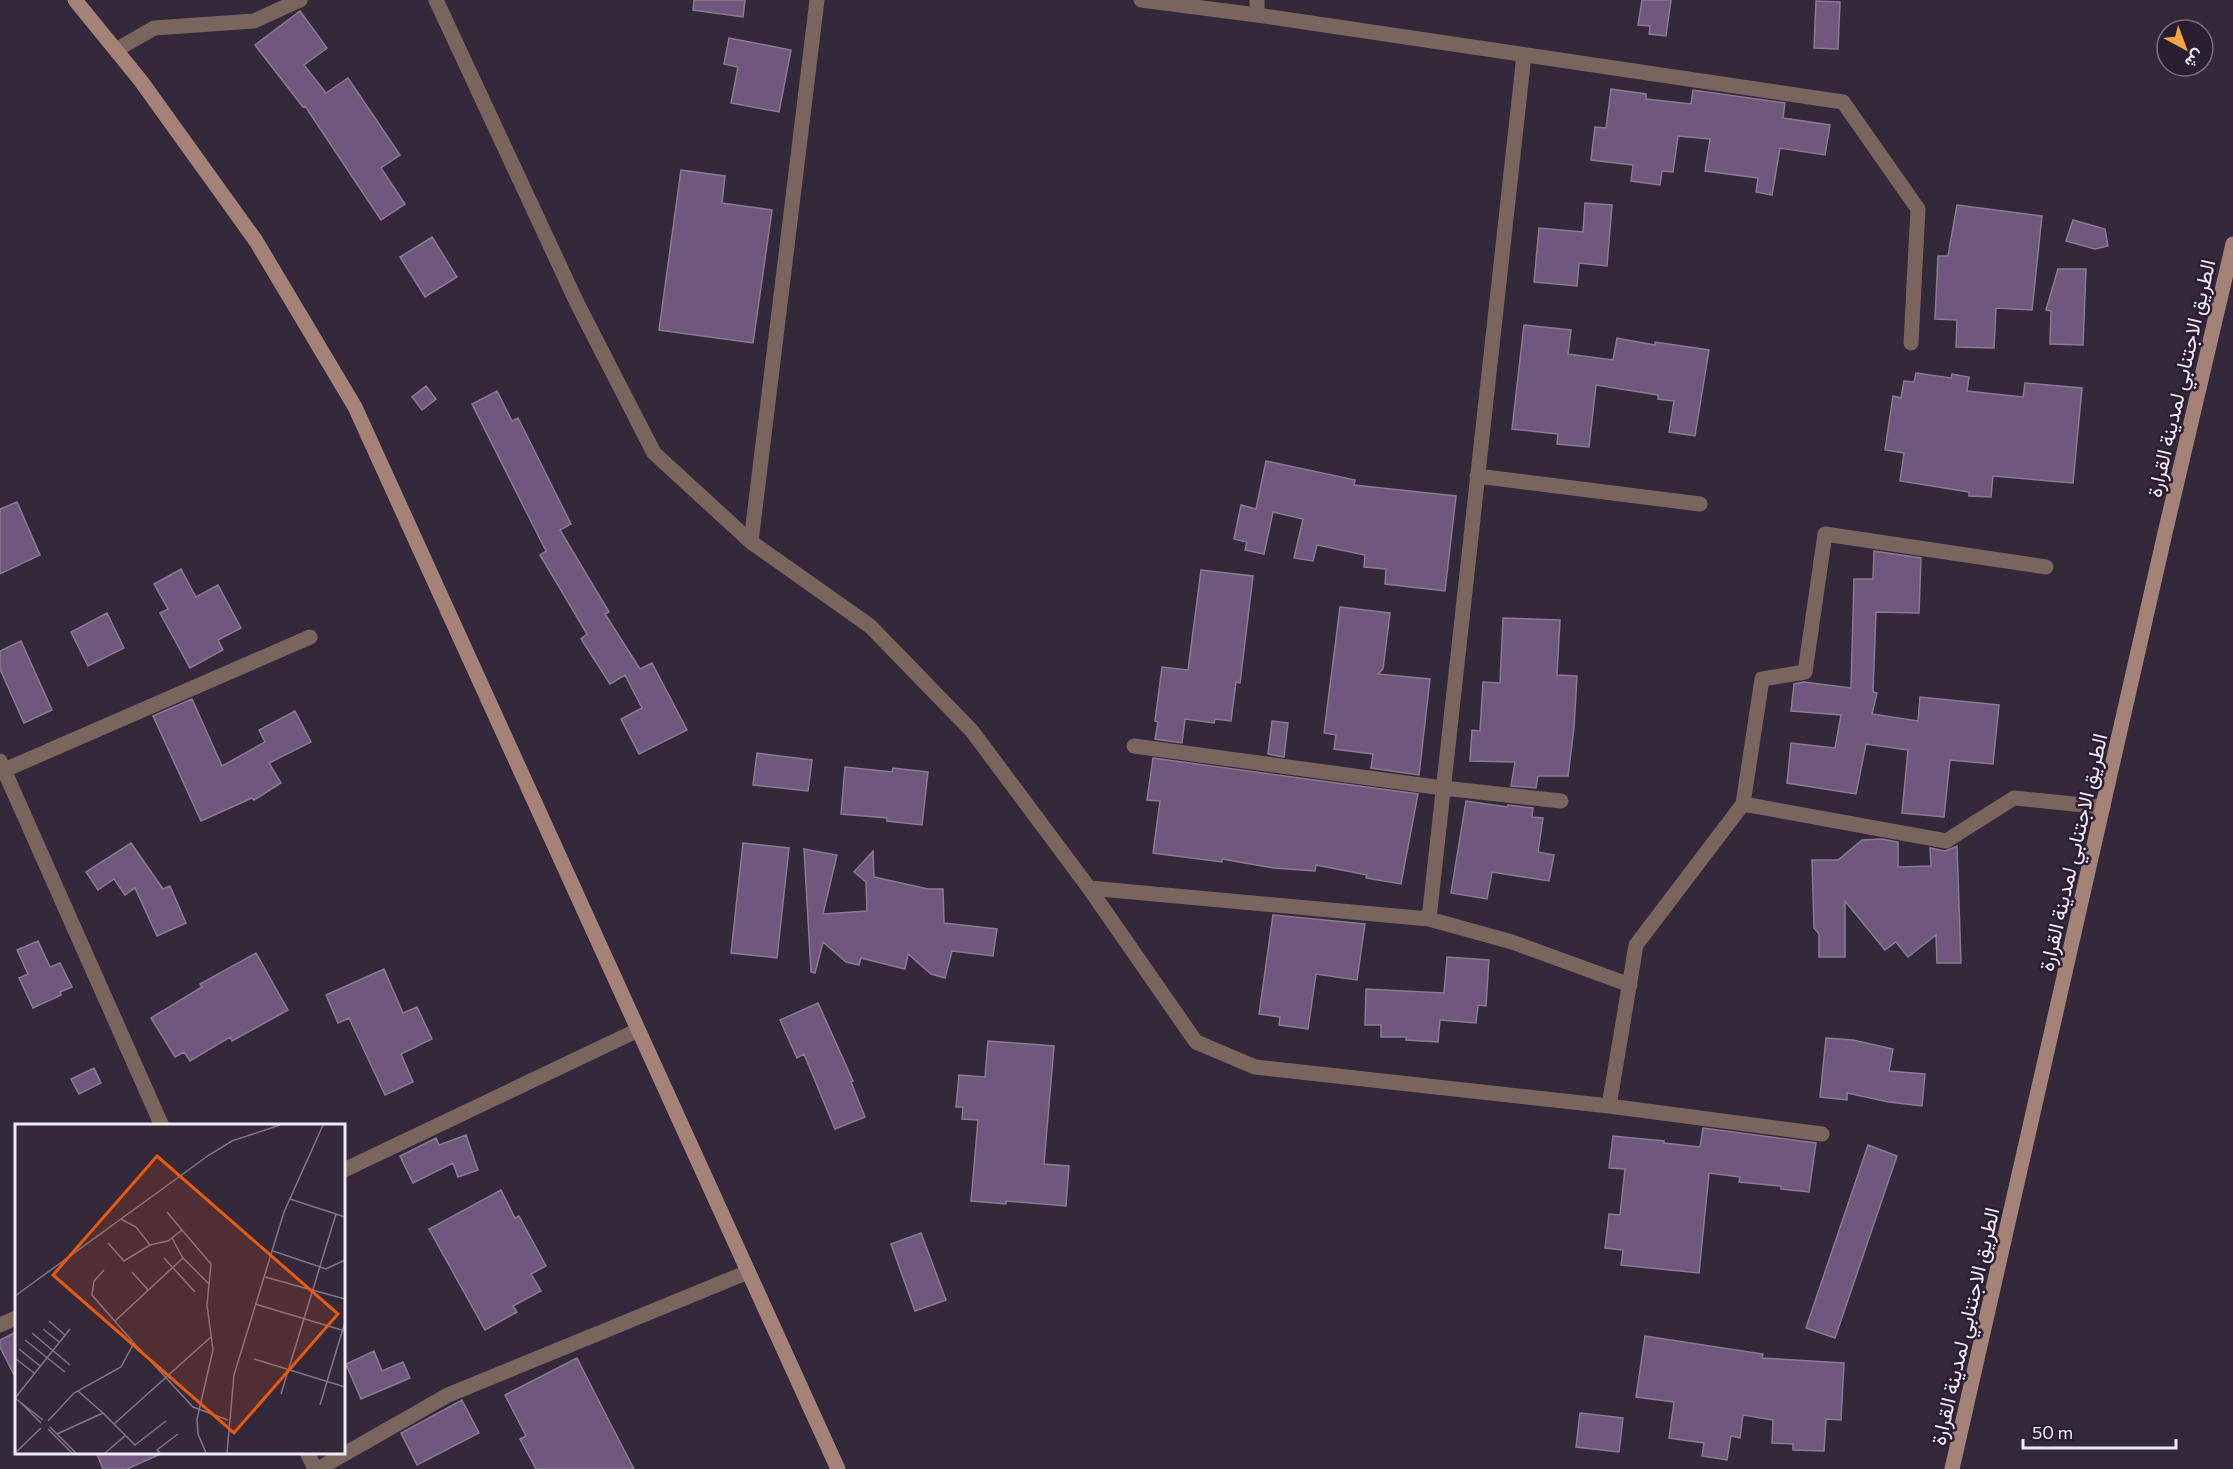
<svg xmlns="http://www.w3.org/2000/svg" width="2233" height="1469" viewBox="0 0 2233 1469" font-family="Commissioner,Vazirmatn,sans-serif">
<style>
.building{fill:#6f577e;stroke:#897b92;stroke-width:1.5}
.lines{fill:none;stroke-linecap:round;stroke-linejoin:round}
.minor{stroke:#7a645e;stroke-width:15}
.secondary{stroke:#a58278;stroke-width:15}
.labels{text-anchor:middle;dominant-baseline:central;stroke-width:5;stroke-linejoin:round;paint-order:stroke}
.street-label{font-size:21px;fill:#f2eaf7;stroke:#2a1e31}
.inset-road{fill:none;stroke:#807686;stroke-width:1.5}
.view{fill:#e8590c;fill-opacity:0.15;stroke:#e8590c;stroke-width:3}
.inset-edge{fill:none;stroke:#f2eaf7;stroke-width:3}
</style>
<rect width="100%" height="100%" fill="#34283b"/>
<path class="building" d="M 694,0 L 745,0 L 743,17 L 693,10 Z
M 1642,0 L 1671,0 L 1666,36 L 1649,34 L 1650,26 L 1638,25 Z
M 1816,1 L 1840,2 L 1838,49 L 1814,48 Z
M 300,11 L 327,48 L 304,65 L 326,93 L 348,78 L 400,155 L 381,168 L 405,204 L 381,220 L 305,106 L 303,107 L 255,45 Z
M 729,38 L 791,50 L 779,112 L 731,103 L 738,67 L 724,64 Z
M 1611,89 L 1646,94 L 1646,99 L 1691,104 L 1693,90 L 1785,103 L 1783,118 L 1830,125 L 1825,155 L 1780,148 L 1772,195 L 1756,192 L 1758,178 L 1705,171 L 1710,139 L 1678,136 L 1673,172 L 1662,171 L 1660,185 L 1631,181 L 1633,165 L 1591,160 L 1595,127 L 1606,128 Z
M 681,170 L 725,176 L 722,203 L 772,210 L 753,343 L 659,330 Z
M 1585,203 L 1612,205 L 1607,266 L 1579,263 L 1577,286 L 1534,282 L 1539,228 L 1583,232 Z
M 1957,205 L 2042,216 L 2032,310 L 1996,308 L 1994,348 L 1956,347 L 1957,320 L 1935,319 L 1938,256 L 1948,256 Z
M 2073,220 L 2105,229 L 2108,246 L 2095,249 L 2066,241 Z
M 432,237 L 457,277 L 425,297 L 400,257 Z
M 2058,269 L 2086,269 L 2083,345 L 2050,344 L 2051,311 L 2046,310 Z
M 1524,325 L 1571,330 L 1568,354 L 1613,360 L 1617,338 L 1655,345 L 1655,342 L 1709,350 L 1695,436 L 1669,432 L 1674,401 L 1658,399 L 1658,395 L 1596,385 L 1589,447 L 1557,444 L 1558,434 L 1512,429 Z
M 1916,373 L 1951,378 L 1952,374 L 1969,377 L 1967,391 L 2023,397 L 2025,383 L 2082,388 L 2073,483 L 1993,476 L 1991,497 L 1969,496 L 1969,492 L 1900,481 L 1904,453 L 1885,450 L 1893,396 L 1901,398 L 1904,381 L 1914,382 Z
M 426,386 L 436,399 L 422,410 L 412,397 Z
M 497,391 L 512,421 L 518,418 L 571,524 L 560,530 L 609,612 L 605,614 L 640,669 L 652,663 L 687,730 L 639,754 L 621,719 L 642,708 L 625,675 L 610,684 L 581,639 L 587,634 L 540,555 L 546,551 L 472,404 Z
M 1266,461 L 1355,480 L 1354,485 L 1456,496 L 1445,591 L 1385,584 L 1386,569 L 1364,567 L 1365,555 L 1317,545 L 1313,561 L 1294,558 L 1303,519 L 1273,512 L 1264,554 L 1245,550 L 1247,542 L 1234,539 L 1241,505 L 1256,509 Z
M 17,502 L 40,555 L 0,574 L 0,509 Z
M 1874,551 L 1921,558 L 1919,613 L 1876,612 L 1873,692 L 1877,693 L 1872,714 L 1918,721 L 1920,697 L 1999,705 L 1993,764 L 1950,760 L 1944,817 L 1902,813 L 1908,750 L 1866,744 L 1856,794 L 1787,783 L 1791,743 L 1835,748 L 1841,715 L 1791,711 L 1794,684 L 1804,682 L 1851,688 L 1854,579 L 1873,579 Z
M 181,569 L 196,597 L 218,585 L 241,628 L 218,640 L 223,650 L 190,668 L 160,613 L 168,609 L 154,584 Z
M 1201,570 L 1253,576 L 1240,683 L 1236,682 L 1231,721 L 1215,719 L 1214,723 L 1185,719 L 1182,743 L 1155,739 L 1158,722 L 1155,721 L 1162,667 L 1188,670 Z
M 1340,607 L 1390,613 L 1383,669 L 1378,674 L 1430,679 L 1419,775 L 1371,768 L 1373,754 L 1334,749 L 1336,735 L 1324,733 Z
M 107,613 L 124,648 L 88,666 L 71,632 Z
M 1503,618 L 1560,620 L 1557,675 L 1577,676 L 1574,728 L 1568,776 L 1538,776 L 1536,788 L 1511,786 L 1515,762 L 1470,761 L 1472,730 L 1480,731 L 1483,682 L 1500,683 Z
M 21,641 L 52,710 L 24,723 L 0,669 L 0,651 Z
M 192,699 L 222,766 L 265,742 L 259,730 L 295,711 L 311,742 L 269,763 L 281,783 L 254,800 L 252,798 L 201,821 L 153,716 Z
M 1272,721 L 1288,723 L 1284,757 L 1268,754 Z
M 757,753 L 812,760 L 808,791 L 753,785 Z
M 1153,758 L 1418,794 L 1401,884 L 1366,878 L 1367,875 L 1316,865 L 1315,871 L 1274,868 L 1222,859 L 1222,862 L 1153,853 L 1160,801 L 1147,800 Z
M 845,767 L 892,772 L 893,768 L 928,772 L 922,825 L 887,821 L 887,818 L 841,814 Z
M 1466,801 L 1507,807 L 1508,805 L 1533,808 L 1532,817 L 1543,818 L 1538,852 L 1554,855 L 1549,881 L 1492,872 L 1487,899 L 1451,893 Z
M 1882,839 L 1898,842 L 1898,867 L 1931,866 L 1930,848 L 1945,851 L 1957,846 L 1961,963 L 1937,963 L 1936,935 L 1908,957 L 1896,942 L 1885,950 L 1845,901 L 1845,957 L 1819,957 L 1819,934 L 1814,928 L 1812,860 L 1838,860 L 1862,840 Z
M 131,843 L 163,889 L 170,886 L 186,923 L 157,936 L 135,888 L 125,895 L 114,879 L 98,890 L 86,872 Z
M 743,843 L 789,848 L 777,958 L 731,953 Z
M 804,849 L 837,855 L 823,914 L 867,911 L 866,882 L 854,872 L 873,851 L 874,877 L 928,889 L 943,889 L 944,923 L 997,929 L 993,956 L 952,951 L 945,978 L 931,974 L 908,954 L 905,969 L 861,958 L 859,965 L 846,962 L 823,942 L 815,973 L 811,972 Z
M 1273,915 L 1365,924 L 1357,980 L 1316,974 L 1308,1029 L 1279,1025 L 1280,1017 L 1259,1014 Z
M 38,941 L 50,967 L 60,963 L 72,987 L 60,992 L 61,995 L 33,1008 L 19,978 L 28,974 L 17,950 Z
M 256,953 L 288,1010 L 232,1041 L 230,1037 L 190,1061 L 184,1052 L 175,1057 L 151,1018 L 202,987 L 200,984 Z
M 1447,957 L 1489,960 L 1486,1006 L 1478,1005 L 1476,1023 L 1440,1020 L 1438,1042 L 1406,1040 L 1406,1037 L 1381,1037 L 1381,1025 L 1365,1025 L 1366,989 L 1444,993 Z
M 384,969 L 403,1013 L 417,1007 L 432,1039 L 401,1054 L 413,1082 L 385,1095 L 349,1018 L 338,1023 L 326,995 Z
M 818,1003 L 853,1081 L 851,1082 L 865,1117 L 835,1129 L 804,1054 L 797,1058 L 780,1020 Z
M 1826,1038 L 1853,1040 L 1893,1049 L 1889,1071 L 1925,1074 L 1922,1106 L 1889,1102 L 1847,1093 L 1847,1100 L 1820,1097 Z
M 988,1041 L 1054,1046 L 1044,1164 L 1069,1166 L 1066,1206 L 1006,1201 L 1006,1204 L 971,1201 L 978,1120 L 962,1119 L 963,1107 L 956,1107 L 959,1075 L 985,1077 Z
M 94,1068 L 101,1083 L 79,1094 L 71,1079 Z
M 1703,1128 L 1816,1143 L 1809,1192 L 1781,1189 L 1781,1186 L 1739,1182 L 1740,1177 L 1709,1173 L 1699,1273 L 1621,1265 L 1623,1250 L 1605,1248 L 1609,1214 L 1620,1215 L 1625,1169 L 1609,1168 L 1613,1136 L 1664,1141 L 1664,1143 L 1700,1147 Z
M 466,1135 L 478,1170 L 458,1177 L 453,1163 L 413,1183 L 400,1156 L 436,1138 L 439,1145 Z
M 1868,1145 L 1897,1156 L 1835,1338 L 1806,1328 Z
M 501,1190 L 515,1218 L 519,1216 L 546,1266 L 531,1274 L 541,1291 L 513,1306 L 517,1312 L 485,1330 L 429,1229 Z
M 921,1233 L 946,1300 L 915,1311 L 891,1244 Z
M 16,1332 L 16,1379 L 0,1347 L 0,1340 Z
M 1645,1336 L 1763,1354 L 1762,1358 L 1844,1363 L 1841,1420 L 1826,1419 L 1824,1451 L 1793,1450 L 1793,1444 L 1772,1443 L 1773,1420 L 1743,1415 L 1740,1438 L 1731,1436 L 1727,1460 L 1702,1456 L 1704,1443 L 1669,1438 L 1674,1402 L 1636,1397 Z
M 374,1351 L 382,1371 L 403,1362 L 410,1378 L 361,1399 L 346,1364 Z
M 577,1358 L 607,1417 L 634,1469 L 536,1469 L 520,1439 L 526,1436 L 505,1395 Z
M 462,1400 L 479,1433 L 417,1465 L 401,1433 Z
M 1580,1413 L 1623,1418 L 1619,1452 L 1576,1447 Z
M 96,1452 L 165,1452 L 127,1469 L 103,1469 Z"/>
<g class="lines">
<path class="minor" d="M 436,0 L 577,303 L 654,453 L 751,542 L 870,626 L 972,731 L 1089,888 L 1196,1042 L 1255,1067 L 1609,1106
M 1141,0 L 1257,15 L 1257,0
M 1257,15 L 1843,102 L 1918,209 L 1911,343
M 116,50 L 154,28 L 254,21 L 300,0
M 1477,476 L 1700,504
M 751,542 L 817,0
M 1134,746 L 1443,788 L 1561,801
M 0,761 L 162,1126
M 0,772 L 310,637
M 1743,804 L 1762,679 L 1805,672 L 1825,534 L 2046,567
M 1089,888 L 1429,919 L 1512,942 L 1630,985
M 1429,919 L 1524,55
M 1822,1134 L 1609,1106 L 1636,945 L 1743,804 L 1946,841 L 2014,798 L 2103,807
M 344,1170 L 638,1030
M 0,1325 L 16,1318
M 307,1452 L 315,1469
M 318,1469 L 448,1395 L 748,1272"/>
<path class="secondary" d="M 75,0 L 141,81 L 256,241 L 355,407 L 838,1469
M 1952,1469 L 2165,533 L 2233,244"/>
</g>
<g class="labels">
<g class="street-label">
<text transform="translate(2180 378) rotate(-77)">الطريق الاجتنابي لمدينة القرارة</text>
<text transform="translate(2072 852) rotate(-77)">الطريق الاجتنابي لمدينة القرارة</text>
<text transform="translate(1964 1326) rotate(-77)">الطريق الاجتنابي لمدينة القرارة</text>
</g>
</g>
<g transform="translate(15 1124)">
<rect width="330" height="330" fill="#34283b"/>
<path class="inset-road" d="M 275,75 L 330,93M 106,95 L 121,103 L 135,121 L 153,117 L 167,106 L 152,88M 167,106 L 196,140 L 192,181 L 198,226 L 182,295 L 183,310 L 191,329M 157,114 L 168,134 L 194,160M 93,119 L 109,137 L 135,121M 258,127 L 311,145 L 330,136M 149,134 L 180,168M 89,146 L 79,157 L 77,171 L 118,218M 117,148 L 133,166M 250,153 L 330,175M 0,172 L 194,31 L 217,17 L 265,1M 240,180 L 330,207M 34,197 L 50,211M 100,197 L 168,134M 28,205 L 44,218M 17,209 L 55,241M 10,216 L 50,248M 4,225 L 25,242M 1,235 L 19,249M 239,235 L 330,263M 63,267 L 88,289M 266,270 L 321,90M 0,274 L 55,205M 0,274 L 28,296M 6,279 L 26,299M 305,281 L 330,198M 33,297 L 59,269 L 106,243 L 119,219 L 178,283 L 213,296M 99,300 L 197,212M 35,303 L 61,329M 33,305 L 57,329M 42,310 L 88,289 L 120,321 L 151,297M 0,329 L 26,304M 90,329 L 111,311M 145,329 L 142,326 L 163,310M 212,329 L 219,251 L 269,88 L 308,1"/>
<path class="view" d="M 142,32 L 323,190 L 219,309 L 38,151 Z"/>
<rect width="330" height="330" class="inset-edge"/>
</g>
<g transform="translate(2185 48) rotate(139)"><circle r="28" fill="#2a1e31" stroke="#7a7080" stroke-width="1.5"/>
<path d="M0-4.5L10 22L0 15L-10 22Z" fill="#f2a542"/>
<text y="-9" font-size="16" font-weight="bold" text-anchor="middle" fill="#f2eaf7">ش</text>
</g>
<path d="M2023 1439v9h153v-9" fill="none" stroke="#f2eaf7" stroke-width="3"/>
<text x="2032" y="1439" font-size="18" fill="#f2eaf7" stroke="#2a1e31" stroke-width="4.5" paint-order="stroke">50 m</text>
</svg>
